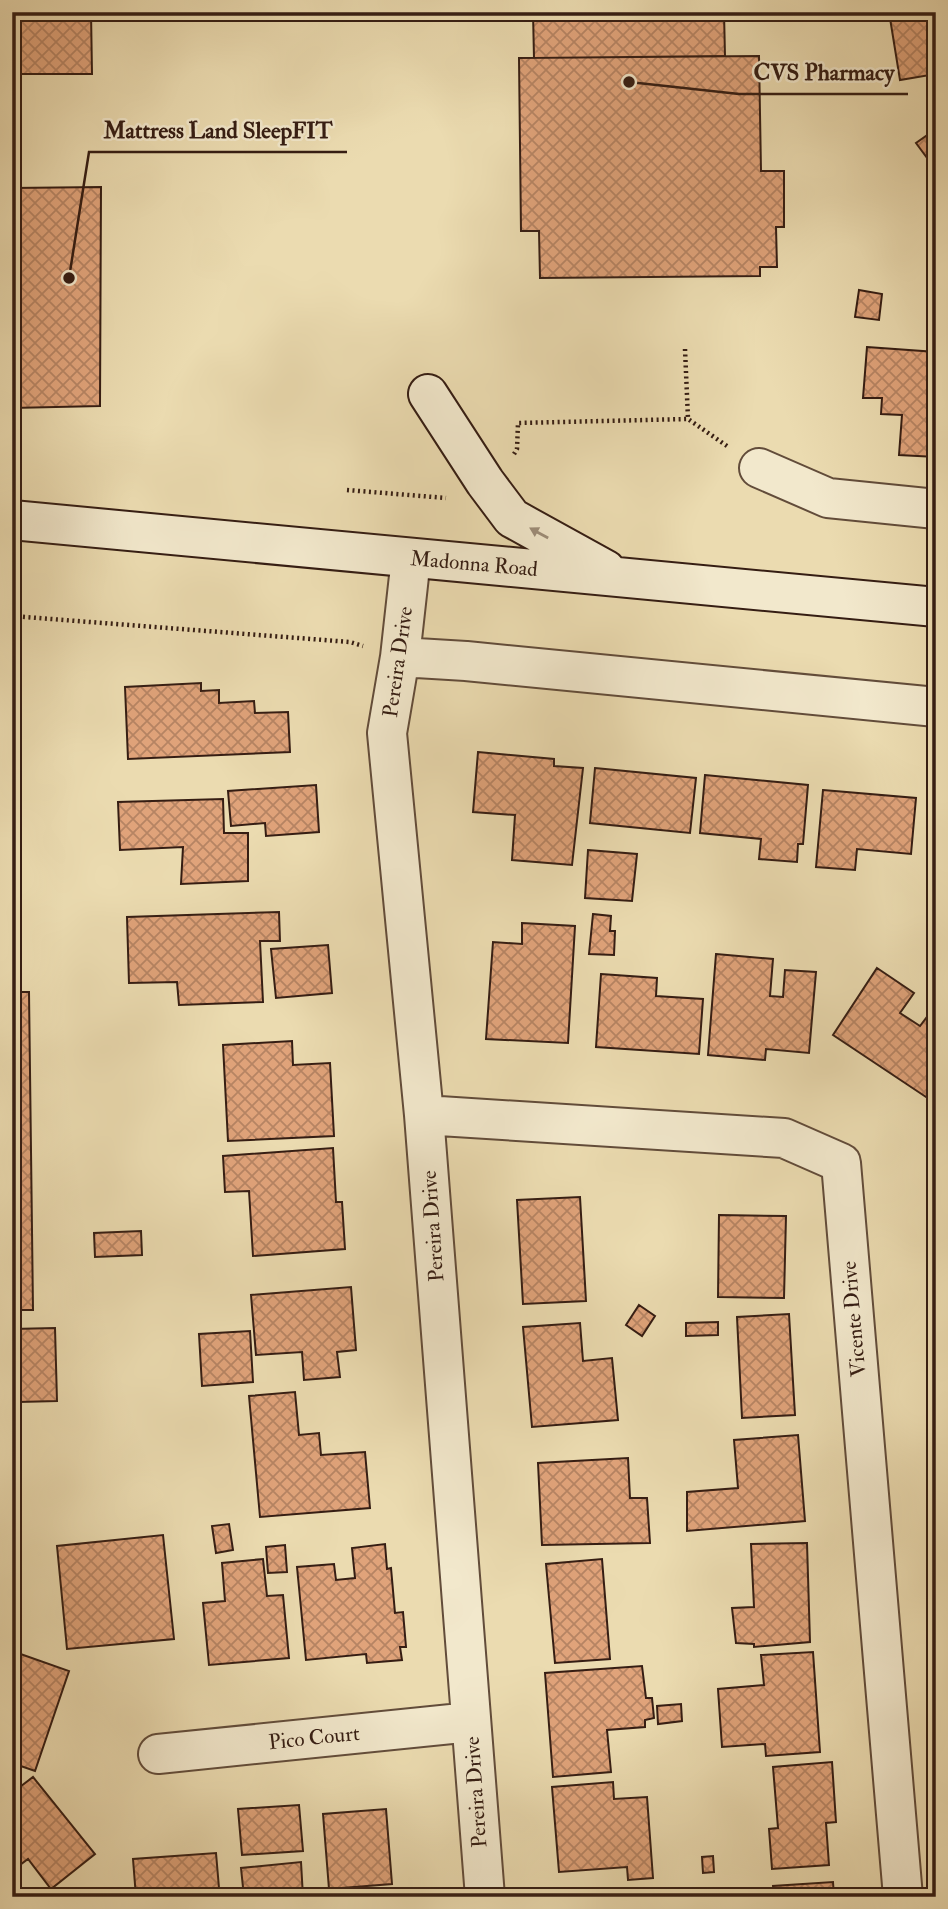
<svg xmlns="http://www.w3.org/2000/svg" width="948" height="1909" viewBox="0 0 948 1909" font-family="'IM FELL Double Pica',serif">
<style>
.building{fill:url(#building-cross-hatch);stroke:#351d13;stroke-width:2}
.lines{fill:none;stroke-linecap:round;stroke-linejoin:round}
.street-casing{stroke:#624c3a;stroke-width:42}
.secondary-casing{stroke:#351d13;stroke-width:42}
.path{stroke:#351d13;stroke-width:4.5;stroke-dasharray:2 3.5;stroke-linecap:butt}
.street{stroke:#f2e8cc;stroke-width:38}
.secondary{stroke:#f2e8cc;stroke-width:38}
.oneway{fill:#9d8d79}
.labels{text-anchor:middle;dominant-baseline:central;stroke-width:5;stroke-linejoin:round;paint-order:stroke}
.street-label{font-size:21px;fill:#351d13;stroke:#f2e8cc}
.leader{fill:none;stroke:#351d13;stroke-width:2.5}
.callout-dot{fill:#351d13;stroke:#f2e8cc;stroke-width:2.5}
.callout-label{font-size:23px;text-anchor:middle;font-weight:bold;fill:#351d13;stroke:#f2e8cc;stroke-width:5;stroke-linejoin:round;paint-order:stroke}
</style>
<defs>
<pattern id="building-cross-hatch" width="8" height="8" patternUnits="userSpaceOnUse" patternTransform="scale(1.75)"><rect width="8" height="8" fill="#e0a37a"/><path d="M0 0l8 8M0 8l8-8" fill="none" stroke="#b68463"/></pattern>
</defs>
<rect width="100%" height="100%" fill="#ebdbb0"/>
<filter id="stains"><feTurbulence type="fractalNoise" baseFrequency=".00286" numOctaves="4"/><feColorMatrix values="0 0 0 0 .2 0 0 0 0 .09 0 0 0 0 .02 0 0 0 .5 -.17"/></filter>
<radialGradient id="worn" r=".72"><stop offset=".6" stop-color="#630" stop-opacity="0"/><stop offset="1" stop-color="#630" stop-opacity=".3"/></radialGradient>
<path class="building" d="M 12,12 L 91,12 L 92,74 L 12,74 Z
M 533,12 L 724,12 L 725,56 L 534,58 Z
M 889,12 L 936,12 L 936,74 L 900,80 Z
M 759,56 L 761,171 L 784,171 L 784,227 L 776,227 L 777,267 L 760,267 L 760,276 L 540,278 L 539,231 L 521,231 L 519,58 Z
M 936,129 L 936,170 L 916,143 Z
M 101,187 L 100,406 L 12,408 L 12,188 Z
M 859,290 L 882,294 L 879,320 L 855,317 Z
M 867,347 L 936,352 L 936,457 L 899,455 L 902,415 L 881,414 L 882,398 L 863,398 Z
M 201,683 L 201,691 L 219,690 L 219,703 L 254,701 L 255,713 L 288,712 L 290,752 L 128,759 L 125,687 Z
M 478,752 L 554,759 L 554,766 L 583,768 L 572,865 L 512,860 L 515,815 L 473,812 Z
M 595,768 L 696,778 L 690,833 L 590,823 Z
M 705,775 L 808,785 L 803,844 L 798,844 L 797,862 L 759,859 L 761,839 L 700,833 Z
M 316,785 L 319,832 L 266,836 L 265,823 L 231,826 L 228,791 Z
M 823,790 L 916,798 L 911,854 L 857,849 L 855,870 L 816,867 Z
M 223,799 L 224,833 L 248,833 L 248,881 L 181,884 L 183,847 L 120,850 L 118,802 Z
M 588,850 L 637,854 L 632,901 L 585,898 Z
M 279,912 L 280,941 L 260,941 L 263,1002 L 179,1005 L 177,982 L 129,983 L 127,917 Z
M 593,914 L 611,916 L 610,931 L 615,931 L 614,955 L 589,954 Z
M 522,923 L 575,926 L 568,1043 L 486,1039 L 493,942 L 522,944 Z
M 328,945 L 332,993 L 276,998 L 271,949 Z
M 716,954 L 773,959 L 770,996 L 783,997 L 785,970 L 816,972 L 809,1053 L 766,1049 L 765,1060 L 708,1055 Z
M 877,968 L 914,993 L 900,1013 L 920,1026 L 936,1005 L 936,1084 L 926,1097 L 833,1035 Z
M 601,974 L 657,978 L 656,996 L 703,999 L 699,1054 L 596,1047 Z
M 12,992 L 29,992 L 33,1310 L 12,1310 Z
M 292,1041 L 293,1065 L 330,1063 L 334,1136 L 228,1141 L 223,1045 Z
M 333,1148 L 336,1202 L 342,1202 L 345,1249 L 253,1256 L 249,1191 L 225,1192 L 223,1156 Z
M 580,1197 L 586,1301 L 523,1304 L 517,1200 Z
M 719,1215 L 786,1216 L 784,1298 L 718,1297 Z
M 141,1231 L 142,1255 L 95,1257 L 94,1233 Z
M 351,1287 L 356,1350 L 337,1352 L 340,1377 L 304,1380 L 302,1352 L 256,1355 L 251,1295 Z
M 639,1305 L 655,1316 L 642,1336 L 626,1325 Z
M 789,1314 L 795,1415 L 742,1418 L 737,1317 Z
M 718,1322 L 718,1335 L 686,1336 L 686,1323 Z
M 580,1323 L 583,1361 L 612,1358 L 618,1420 L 532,1427 L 523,1327 Z
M 55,1328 L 57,1401 L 19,1402 L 16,1367 L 12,1367 L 12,1329 Z
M 250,1331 L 253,1382 L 202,1386 L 199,1334 Z
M 295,1392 L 299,1435 L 319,1433 L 321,1455 L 365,1452 L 370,1508 L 260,1517 L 249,1396 Z
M 798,1435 L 805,1521 L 687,1531 L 687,1492 L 738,1488 L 734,1440 Z
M 628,1458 L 630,1498 L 647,1498 L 650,1543 L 542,1545 L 538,1463 Z
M 229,1524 L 233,1550 L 216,1553 L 212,1526 Z
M 163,1535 L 174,1639 L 67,1649 L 57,1546 Z
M 807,1543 L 810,1642 L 754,1647 L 754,1644 L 736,1643 L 732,1608 L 754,1607 L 751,1544 Z
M 385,1544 L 387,1569 L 391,1568 L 395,1613 L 403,1612 L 406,1647 L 400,1647 L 402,1660 L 367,1663 L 366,1654 L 306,1660 L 297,1567 L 334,1564 L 336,1580 L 355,1578 L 352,1548 Z
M 285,1545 L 287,1572 L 268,1573 L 266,1547 Z
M 263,1559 L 267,1596 L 283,1595 L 289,1658 L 209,1665 L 203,1603 L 225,1601 L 222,1563 Z
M 602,1559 L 610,1659 L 555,1663 L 546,1564 Z
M 12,1651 L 69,1671 L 35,1771 L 12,1763 Z
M 813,1652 L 820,1752 L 766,1756 L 765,1744 L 722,1747 L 718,1689 L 764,1685 L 761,1655 Z
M 642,1666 L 646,1698 L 652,1698 L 654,1718 L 645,1720 L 645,1727 L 607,1730 L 611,1772 L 553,1777 L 545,1673 Z
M 681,1704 L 682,1721 L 658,1724 L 657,1706 Z
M 832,1762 L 836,1822 L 826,1823 L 829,1865 L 772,1869 L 769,1829 L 778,1828 L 773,1767 Z
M 33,1777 L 95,1854 L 51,1889 L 28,1859 L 12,1871 L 12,1793 Z
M 613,1782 L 614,1799 L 647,1797 L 653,1878 L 628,1880 L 627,1867 L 559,1872 L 552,1787 Z
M 299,1805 L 303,1851 L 242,1855 L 238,1809 Z
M 386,1809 L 392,1884 L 329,1889 L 323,1814 Z
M 216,1853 L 219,1888 L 197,1889 L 197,1897 L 136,1897 L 133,1859 Z
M 713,1856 L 714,1872 L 703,1873 L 702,1857 Z
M 301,1862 L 303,1897 L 244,1897 L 241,1868 Z
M 833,1882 L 834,1897 L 774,1897 L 773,1886 Z"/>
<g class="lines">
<g class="street-casing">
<path id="street" d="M 759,468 L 828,498 L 936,509
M 411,558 L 400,657 L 387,733 L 424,1115 L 485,1897
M 400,657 L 466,661 L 936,707
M 424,1115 L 784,1138 L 841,1163 L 903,1897
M 158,1754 L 471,1722"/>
</g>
<g class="secondary-casing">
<path id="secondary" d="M 428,394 L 485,482 L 512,518 L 606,570
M 12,520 L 936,607"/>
</g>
<path class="path" d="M 685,349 L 688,419 L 727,446
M 514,454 L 517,449 L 518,423 L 688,419
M 347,490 L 446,498
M 12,616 L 350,642 L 363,646"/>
<use href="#street" class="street"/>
<use href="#secondary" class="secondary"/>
</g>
<defs><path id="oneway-solid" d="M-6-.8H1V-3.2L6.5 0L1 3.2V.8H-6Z" transform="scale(1.75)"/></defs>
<use class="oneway" href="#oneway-solid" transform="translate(539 533) rotate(-151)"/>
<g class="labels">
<g class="street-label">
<text transform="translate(474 564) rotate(5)">Madonna Road</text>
<text transform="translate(398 662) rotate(-82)">Pereira Drive</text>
<text transform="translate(433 1226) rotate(-94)">Pereira Drive</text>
<text transform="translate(854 1319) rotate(-95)">Vicente Drive</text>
<text transform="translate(314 1738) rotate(-6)">Pico Court</text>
<text transform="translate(476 1792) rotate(-94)">Pereira Drive</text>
</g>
</g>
<path class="leader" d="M629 82L739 94H908M69 278L89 152H347"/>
<g class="callout-dot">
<circle cx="629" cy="82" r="7"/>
<circle cx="69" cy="278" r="7"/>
</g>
<g class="callout-label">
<text x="824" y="80">CVS Pharmacy</text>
<text x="218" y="138">Mattress Land SleepFIT</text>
</g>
<rect width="948" height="1909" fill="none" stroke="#ebdbb0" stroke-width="42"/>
<rect x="14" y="14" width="920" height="1881" fill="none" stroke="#351d13" stroke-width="3.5"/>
<rect x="21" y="21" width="906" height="1867" fill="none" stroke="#351d13" stroke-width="2"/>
<rect width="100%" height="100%" filter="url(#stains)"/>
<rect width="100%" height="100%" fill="url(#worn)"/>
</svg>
